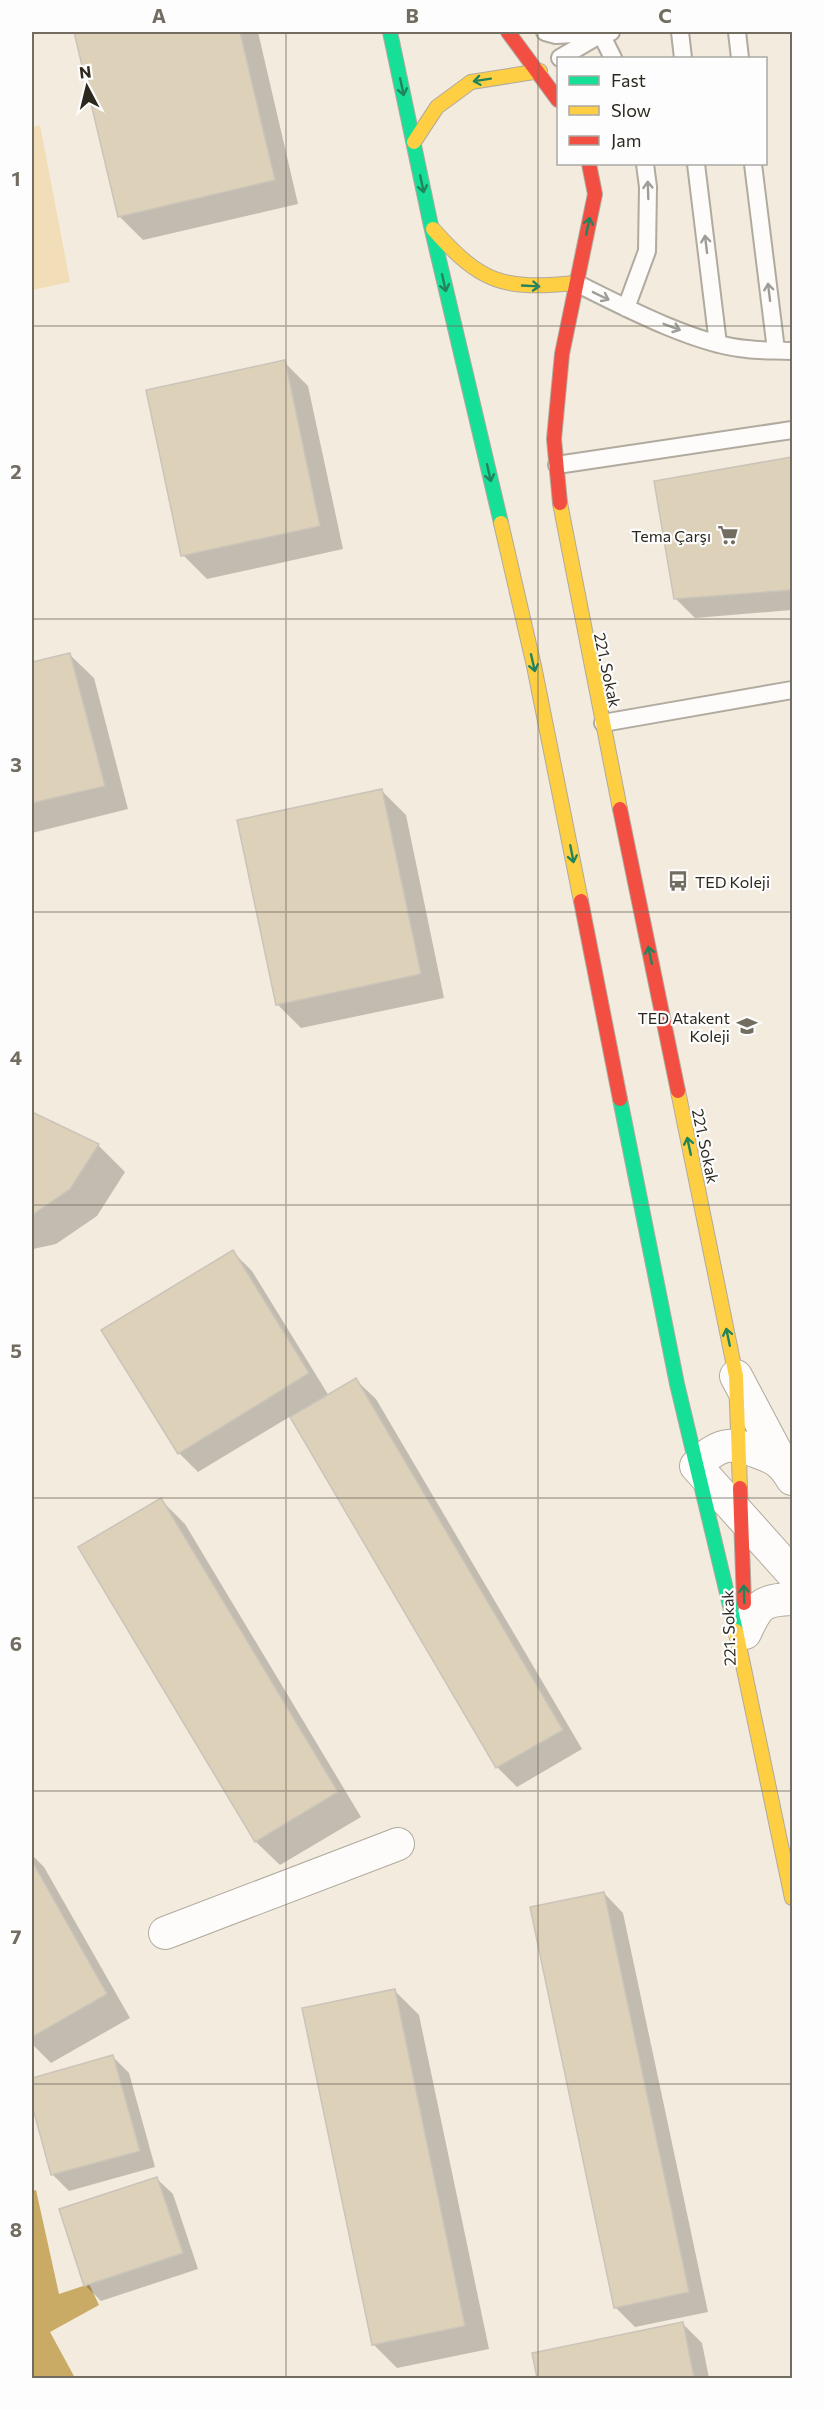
<svg xmlns="http://www.w3.org/2000/svg" width="824" height="2410" viewBox="0 0 824 2410" font-family="Commissioner,sans-serif">
<style>
.green{fill:#f1ddb8}
.water{fill:#caab65}
.shadow{fill:#0003}
.building{fill:#ddd1ba;stroke:#cac4b9;stroke-width:1.5}
.lines{fill:none;stroke-linecap:round;stroke-linejoin:round}
.lane-casing{stroke:#b0aa9f;stroke-width:20}
.street-casing{stroke:#b0aa9f;stroke-width:34}
.fast-casing{stroke:#b0aa9f;stroke-width:16}
.slow-casing{stroke:#b0aa9f;stroke-width:16}
.jam-casing{stroke:#b0aa9f;stroke-width:16}
.lane{stroke:#fdfcfa;stroke-width:16}
.street{stroke:#fdfcfa;stroke-width:32}
.fast{stroke:#16e098;stroke-width:14}
.slow{stroke:#ffcf43;stroke-width:14}
.jam{stroke:#f24e42;stroke-width:14}
.oneway{stroke:#22845b}
.oneway2{stroke:#9f9d97}
.grid{fill:none;stroke:#726c61;stroke-width:1.5;stroke-opacity:0.55}
.labels{text-anchor:middle;dominant-baseline:central;stroke-width:4.5;stroke-linejoin:round;paint-order:stroke}
.poi-label{font-size:16px;fill:#2d281e;stroke:#fdfdfd;text-anchor:end}
.street-label{font-size:16px;fill:#2d281e;stroke:#fdfdfd}
.neatline{fill:none;stroke:#726c61;stroke-width:2}
.grid-label{font-size:20px;text-anchor:middle;font-weight:bold;fill:#726c61}
</style>
<rect width="100%" height="100%" fill="#f3ebdd"/>
<path class="green" d="M 40,125 L 70,282 L 32,290 L 32,127 Z"/>
<path class="water" d="M 36,2190 L 59,2294 L 89,2284 L 99,2305 L 50,2332 L 75,2378 L 32,2378 L 32,2191 Z"/>
<path class="shadow" d="M 76,32 L 258,32 L 298,204 L 143,240 L 119,216 Z
M 284,362 L 308,386 L 343,549 L 207,579 L 183,555 Z
M 792,458 L 792,610 L 695,618 L 675,598 L 656,482 Z
M 70,655 L 94,678 L 128,809 L 32,833 L 32,664 Z
M 382,791 L 406,815 L 444,998 L 301,1028 L 277,1004 Z
M 32,1113 L 98,1145 L 125,1172 L 97,1216 L 56,1244 L 33,1249 Z
M 232,1251 L 252,1271 L 329,1396 L 356,1380 L 376,1399 L 582,1749 L 517,1787 L 498,1768 L 291,1416 L 198,1472 L 179,1453 Z
M 161,1500 L 185,1524 L 361,1817 L 280,1865 L 256,1842 L 80,1548 Z
M 32,1855 L 44,1867 L 130,2018 L 51,2063 L 32,2044 Z
M 604,1893 L 623,1913 L 708,2312 L 635,2327 L 615,2307 Z
M 395,1991 L 419,2015 L 489,2349 L 397,2368 L 373,2344 Z
M 113,2057 L 129,2073 L 155,2167 L 69,2191 L 53,2175 L 32,2100 L 32,2080 Z
M 157,2179 L 173,2194 L 198,2269 L 101,2301 L 85,2285 Z
M 682,2323 L 702,2343 L 709,2378 L 538,2378 L 533,2355 Z"/>
<path class="building" d="M 74,32 L 240,32 L 275,180 L 118,217 Z
M 285,360 L 320,526 L 181,556 L 146,390 Z
M 792,457 L 792,590 L 674,599 L 654,481 Z
M 70,653 L 105,786 L 32,803 L 32,662 Z
M 382,789 L 421,974 L 276,1005 L 237,820 Z
M 32,1112 L 99,1144 L 70,1189 L 32,1215 Z
M 233,1250 L 309,1373 L 178,1454 L 101,1330 Z
M 356,1378 L 563,1730 L 496,1768 L 290,1417 Z
M 161,1498 L 338,1792 L 255,1842 L 78,1547 Z
M 32,1861 L 107,1994 L 32,2037 Z
M 604,1892 L 689,2292 L 614,2308 L 530,1907 Z
M 395,1989 L 465,2326 L 372,2345 L 302,2008 Z
M 113,2055 L 140,2151 L 51,2175 L 32,2105 L 32,2078 Z
M 157,2177 L 183,2253 L 84,2286 L 59,2209 Z
M 683,2322 L 694,2378 L 537,2378 L 532,2353 Z"/>
<g class="lines">
<g class="lane-casing">
<path id="lane" d="M 545,32 L 556,35 L 611,32
M 680,32 L 683,58
M 737,32 L 740,58
M 601,34 L 613,58
M 560,58 L 601,34
M 696,164 L 718,344
M 753,164 L 776,350
M 576,283 C 622,306 696,345 747,349 C 762,351 777,350 792,351
M 626,308 L 647,251 L 648,187 L 645,164
M 557,465 L 792,430
M 603,723 L 792,690"/>
</g>
<g class="street-casing">
<path id="street" d="M 736,1376 L 781,1461
M 792,1479 C 783,1464 777,1459 760,1453 C 730,1441 719,1443 696,1466 L 792,1573
M 745,1633 C 758,1605 761,1600 792,1599
M 165,1933 L 398,1844"/>
</g>
<g class="fast-casing">
<path id="fast" d="M 390,32 L 431,226 L 501,523
M 620,1099 L 677,1384 L 736,1631"/>
</g>
<g class="slow-casing">
<path id="slow" d="M 414,142 L 437,107 L 471,82 L 540,71
M 433,229 C 482,284 503,290 576,283
M 560,503 L 620,809
M 501,523 L 534,666 L 581,901
M 678,1091 L 736,1376 L 740,1488
M 736,1631 L 792,1898"/>
</g>
<g class="jam-casing">
<path id="jam" d="M 508,32 L 558,100
M 560,503 L 554,439 L 562,354 L 595,194 L 589,164
M 620,809 L 678,1091
M 581,901 L 620,1099
M 740,1488 L 744,1603"/>
</g>
<use href="#lane" class="lane"/>
<use href="#street" class="street"/>
<use href="#fast" class="fast"/>
<use href="#slow" class="slow"/>
<use href="#jam" class="jam"/>
</g>
<defs><path id="oneway-shaft" d="M-6 0H5M1.5-3L5.5 0L1.5 3" fill="none" stroke-width="1.6" stroke-linecap="round" stroke-linejoin="round" transform="scale(1.5)"/></defs>
<g class="oneway">
<use href="#oneway-shaft" transform="translate(482 80) rotate(171)"/>
<use href="#oneway-shaft" transform="translate(402 87) rotate(78)"/>
<use href="#oneway-shaft" transform="translate(422 184) rotate(78)"/>
<use href="#oneway-shaft" transform="translate(588 226) rotate(-78)"/>
<use href="#oneway-shaft" transform="translate(444 283) rotate(77)"/>
<use href="#oneway-shaft" transform="translate(531 286) rotate(3)"/>
<use href="#oneway-shaft" transform="translate(489 473) rotate(77)"/>
<use href="#oneway-shaft" transform="translate(533 663) rotate(77)"/>
<use href="#oneway-shaft" transform="translate(572 854) rotate(79)"/>
<use href="#oneway-shaft" transform="translate(650 955) rotate(-102)"/>
<use href="#oneway-shaft" transform="translate(689 1146) rotate(-102)"/>
<use href="#oneway-shaft" transform="translate(728 1337) rotate(-102)"/>
<use href="#oneway-shaft" transform="translate(744 1594) rotate(-92)"/>
</g>
<g class="oneway2">
<use href="#oneway-shaft" transform="translate(648 190) rotate(-92)"/>
<use href="#oneway-shaft" transform="translate(706 244) rotate(-97)"/>
<use href="#oneway-shaft" transform="translate(769 292) rotate(-97)"/>
<use href="#oneway-shaft" transform="translate(601 296) rotate(26)"/>
<use href="#oneway-shaft" transform="translate(672 327) rotate(21)"/>
</g>
<path class="grid" d="M 286,32 L 286,2378M 538,32 L 538,2378M 32,326 L 792,326M 32,619 L 792,619M 32,912 L 792,912M 32,1205 L 792,1205M 32,1498 L 792,1498M 32,1791 L 792,1791M 32,2084 L 792,2084"/>
<defs>
<g id="supermarket-bare" transform="scale(1.62)"><path d="M-6-5.5h2.5l.6 2H6L4.5 2H-2.5L-4.4-4H-6ZM-1.5 3.2a1.3 1.3 0 1 0 .1 0ZM3 3.2a1.3 1.3 0 1 0 .1 0Z" fill="#726c61" stroke="#fdfdfd" stroke-width="2.5" paint-order="stroke"/></g>
<g id="bus-bare" transform="scale(1.62)"><path d="M-5-6H5V4H4V6H2V4H-2V6H-4V4H-5ZM-3.5-4V0h7V-4ZM-3.5 1.2v1.5H-2V1.2ZM2 1.2v1.5H3.5V1.2Z" fill="#726c61" stroke="#fdfdfd" stroke-width="2.5" paint-order="stroke"/></g>
<g id="school-bare" transform="scale(1.62)"><path d="M0-5L7-2L0 1L-7-2ZM-4 1L0 2.5L4 1V4Q0 6-4 4Z" fill="#726c61" stroke="#fdfdfd" stroke-width="2.5" paint-order="stroke"/></g>
</defs>
<g fill-rule="evenodd">
<use href="#supermarket-bare" x="728" y="535"/>
<use href="#bus-bare" x="678" y="881"/>
<use href="#school-bare" x="747" y="1026"/>
</g>
<g class="labels">
<g class="poi-label">
<text x="711" y="535">Tema Çarşı</text>
<text x="695" y="881" text-anchor="start">TED Koleji</text>
<text x="730" y="1017">TED Atakent<tspan x="730" dy="18">Koleji</tspan></text>
</g>
<g class="street-label">
<text transform="translate(608 670) rotate(78)">221. Sokak</text>
<text transform="translate(706 1146) rotate(78)">221. Sokak</text>
<text transform="translate(728 1628) rotate(-92)">221. Sokak</text>
</g>
</g>
<rect width="824" height="2410" fill="none" stroke="#fdfdfd" stroke-width="66"/>
<rect x="557" y="57" width="210" height="108" fill="#fdfdfd" stroke="#aaa8a4" stroke-width="1.5"/>
<rect x="569" y="76" width="30" height="9" fill="#16e098" stroke="#aaa8a4" stroke-width="1.5"/>
<text x="611" y="87" font-size="18" fill="#2d281e">Fast</text>
<rect x="569" y="106" width="30" height="9" fill="#ffcf43" stroke="#aaa8a4" stroke-width="1.5"/>
<text x="611" y="117" font-size="18" fill="#2d281e">Slow</text>
<rect x="569" y="136" width="30" height="9" fill="#f24e42" stroke="#aaa8a4" stroke-width="1.5"/>
<text x="611" y="147" font-size="18" fill="#2d281e">Jam</text>
<g transform="translate(87 87) rotate(353)" stroke="#fdfdfd" stroke-width="4.5" paint-order="stroke">
<path d="M0-4.5L10 22L0 15L-10 22Z" fill="#2d281e"/>
<text y="-9" font-size="16" font-weight="bold" text-anchor="middle" fill="#2d281e">N</text>
</g>
<rect x="33" y="33" width="758" height="2344" class="neatline"/>
<g class="grid-label">
<text x="159" y="23">A</text>
<text x="412" y="23">B</text>
<text x="665" y="23">C</text>
<text x="16" y="186">1</text>
<text x="16" y="479">2</text>
<text x="16" y="772">3</text>
<text x="16" y="1065">4</text>
<text x="16" y="1358">5</text>
<text x="16" y="1651">6</text>
<text x="16" y="1944">7</text>
<text x="16" y="2237">8</text>
</g>
</svg>
